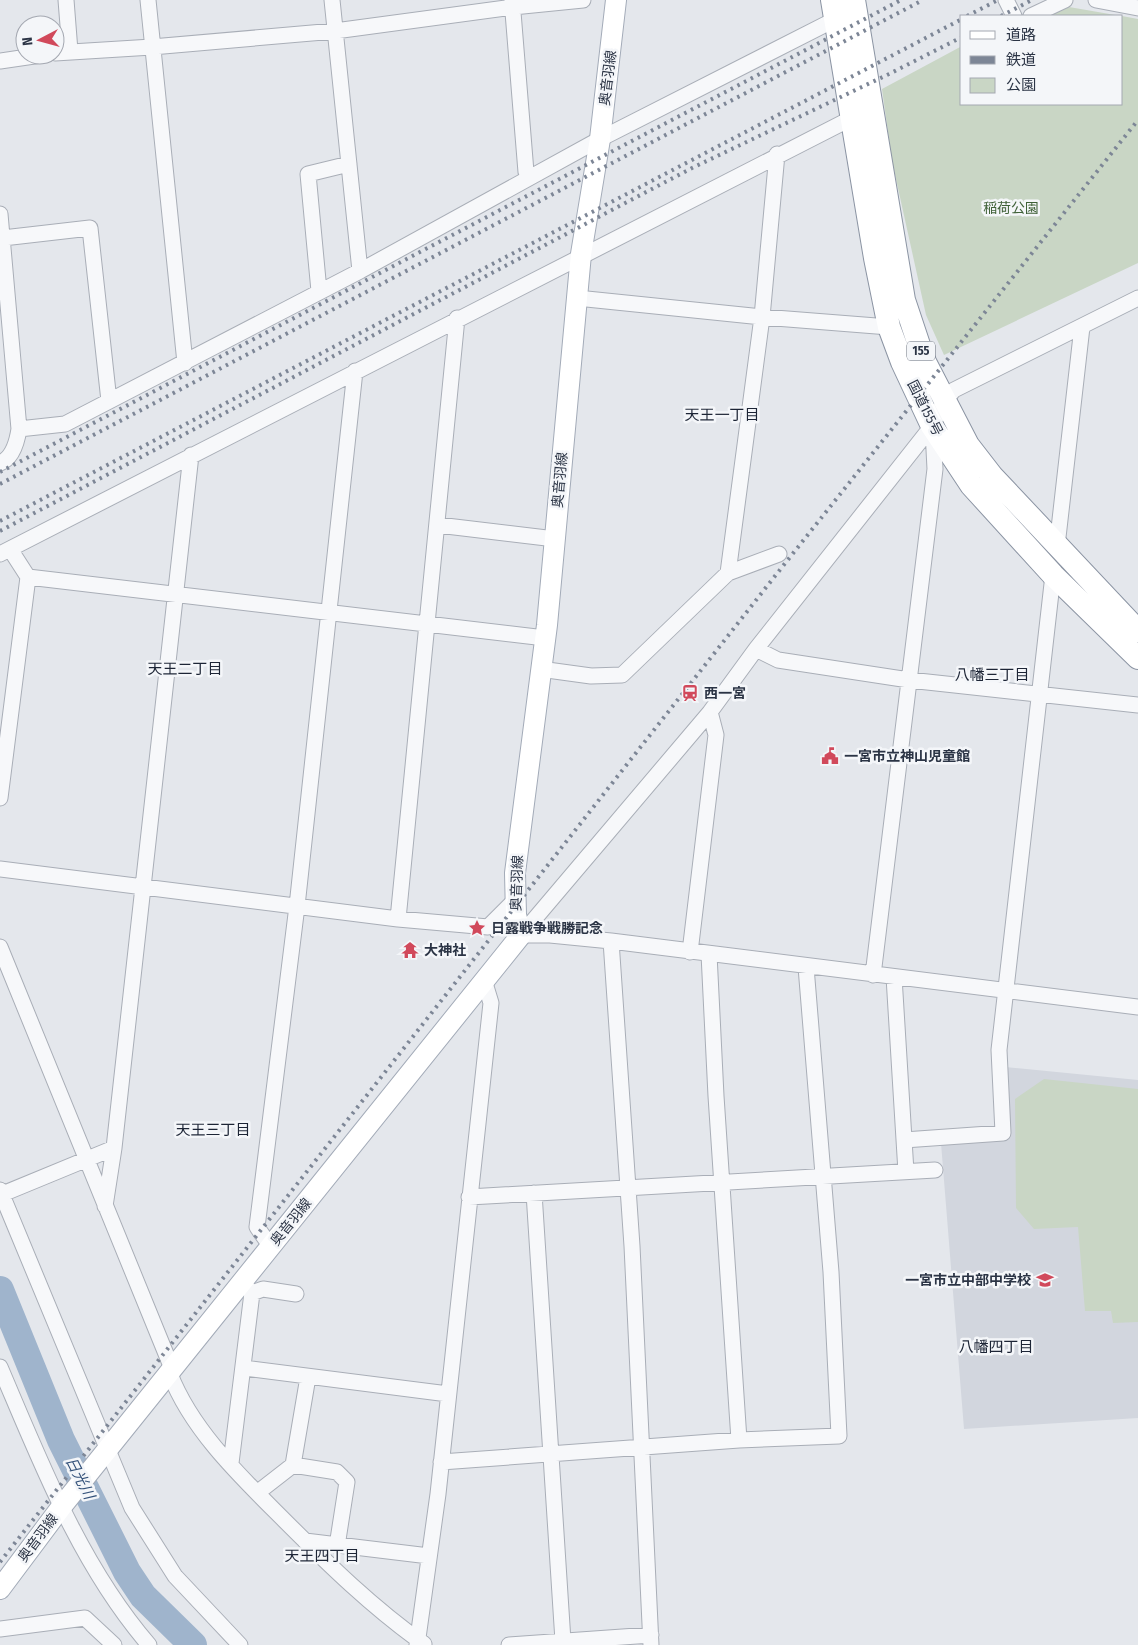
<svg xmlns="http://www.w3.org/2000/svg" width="1138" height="1645" viewBox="0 0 1138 1645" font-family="'Fira Sans Condensed','Noto Sans JP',sans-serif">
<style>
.built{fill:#d2d6de}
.green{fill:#c9d6c5}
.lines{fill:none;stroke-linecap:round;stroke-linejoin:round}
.river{stroke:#9fb4cc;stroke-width:28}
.minor-casing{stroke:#a9aeb7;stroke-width:17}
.major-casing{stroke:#a3abb8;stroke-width:22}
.highway-casing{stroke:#8b94a3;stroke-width:24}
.minor{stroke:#f7f8fa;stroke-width:15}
.major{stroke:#fff;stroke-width:20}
.highway{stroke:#fff;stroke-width:22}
.rail{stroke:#7d8696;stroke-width:4;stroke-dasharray:2.5 5;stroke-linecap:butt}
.labels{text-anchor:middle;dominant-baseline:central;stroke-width:5;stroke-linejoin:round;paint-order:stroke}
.shield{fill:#f4f6f9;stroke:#676e7b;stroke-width:1}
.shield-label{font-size:12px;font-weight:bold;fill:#2b3445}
.street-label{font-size:14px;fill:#2b3445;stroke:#f4f6f9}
.park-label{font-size:14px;fill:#3f6138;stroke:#f4f6f9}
.poi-label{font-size:14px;font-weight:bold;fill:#2b3445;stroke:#f4f6f9;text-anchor:start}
.neighbourhood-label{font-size:15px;fill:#1d2536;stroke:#f4f6f9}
.water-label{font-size:15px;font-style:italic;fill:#34527a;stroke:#f4f6f9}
</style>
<rect width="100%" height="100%" fill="#e4e7ec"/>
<path class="built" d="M 1005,1067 L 1138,1080 L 1138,1418 L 964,1429 L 941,1143 L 1009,1139 Z"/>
<path class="green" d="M 1069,7 L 1121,16 L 1050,16 Z
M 1122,16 L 1138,19 L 1138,263 L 944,355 L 926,315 L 892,161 L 882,89 L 962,46 L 962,104 L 1122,104 Z
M 1044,1079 L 1138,1089 L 1138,1322 L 1113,1323 L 1111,1311 L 1085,1311 L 1078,1227 L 1034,1229 L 1016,1208 L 1015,1099 Z"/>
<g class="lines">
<path class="river" d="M 0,1290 L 61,1440 L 127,1572 L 143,1596 L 193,1645"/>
<g class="minor-casing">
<path id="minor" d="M 66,0 L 70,51
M 148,0 L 185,363
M 332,0 L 360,271
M 512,0 L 526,172 L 532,176
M 1006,0 L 1014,16
M 1096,0 L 1138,8
M 1031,16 L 1065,0
M 55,53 L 152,47 L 335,31 L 513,7 L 583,0
M 0,61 L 41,55
M 0,214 L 19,429
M 3,238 L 90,228 L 109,401
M 319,291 L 308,174 L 349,164
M 577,298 L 762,317 L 889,327
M 0,463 C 13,458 17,442 19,429 L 65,424 L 360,271 L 600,139 L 834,20
M 438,525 L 555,539
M 1057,546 L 1082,327
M 0,554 L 852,118
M 728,573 L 762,317 L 777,154
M 28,577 L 545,638
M 756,649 L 778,660 L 909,680 L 1138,705
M 540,669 L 591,676 L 622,675 L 728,573 L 779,554
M 0,798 L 28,577 L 10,549
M 0,869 L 398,919 L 488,927 L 515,900
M 398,919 L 457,318
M 521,935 L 710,712 L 756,649 L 932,426 L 944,401 L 954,390 L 1138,298
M 521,935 L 550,935 L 611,941 L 1138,1007
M 611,941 L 632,1246 L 651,1645
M 0,947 L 173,1371
M 690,952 L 716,735 L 710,712
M 709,954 L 716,1096 L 739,1440
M 873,975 L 935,469 L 933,430
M 894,977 L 906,1172
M 904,1140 L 1003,1133 L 999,1050 L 1053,575
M 0,1190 L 132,1508 L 175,1576 L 240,1645
M 534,1193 L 563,1641
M 0,1195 L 114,1148
M 469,1197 L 935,1170
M 105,1206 L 114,1148 L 191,455
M 271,1247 L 257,1227 L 297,906 L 355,371
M 252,1293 L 263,1289 L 296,1294
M 0,1367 C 41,1463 80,1565 149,1645
M 244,1368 L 448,1394
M 170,1374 C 192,1431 242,1478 284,1520 C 328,1564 373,1608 424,1644
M 441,1462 L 739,1440 L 839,1436 L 831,1272 L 806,967
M 231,1463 L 252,1293 L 243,1283
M 293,1465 L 308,1377
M 257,1493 L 293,1465 L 337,1472 L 347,1482 L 337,1546
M 305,1541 L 429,1556
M 0,1629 L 85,1618 L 114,1645
M 417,1645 L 438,1494 L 491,1003 L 484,980
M 509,1645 L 651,1635"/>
</g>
<g class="major-casing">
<path id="major" d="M 0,1589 L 62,1506 L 521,935 L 516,915 L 515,873 L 547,625 L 581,254 L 600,139 L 616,0"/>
</g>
<g class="highway-casing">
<path id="highway" d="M 832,0 L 875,258 L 889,327 L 902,362 L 932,426 L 971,485 L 1053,575 L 1138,658
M 854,0 L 904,300 L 924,360 L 968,445 L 992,476 L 1138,631"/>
</g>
<use href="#minor" class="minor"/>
<use href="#major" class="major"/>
<use href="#highway" class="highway"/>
<path class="rail" d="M 967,16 L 998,0
M 1001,16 L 1032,0
M 0,472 L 901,0
M 0,484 L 923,0
M 0,521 L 962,19
M 0,531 L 692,168 L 889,74 L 962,37
M 0,1562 L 775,576 L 1138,120"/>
</g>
<defs>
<g id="station-bare" transform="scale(1.35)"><path d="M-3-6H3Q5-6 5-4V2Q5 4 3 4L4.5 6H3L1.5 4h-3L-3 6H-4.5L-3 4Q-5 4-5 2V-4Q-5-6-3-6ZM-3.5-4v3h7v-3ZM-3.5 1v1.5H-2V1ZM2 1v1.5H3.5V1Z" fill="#d1495b" stroke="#f4f6f9" stroke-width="2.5" paint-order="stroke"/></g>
<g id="civic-bare" transform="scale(1.35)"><path d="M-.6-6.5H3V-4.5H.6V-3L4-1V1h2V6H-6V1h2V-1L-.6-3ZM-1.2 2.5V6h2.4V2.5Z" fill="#d1495b" stroke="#f4f6f9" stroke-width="2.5" paint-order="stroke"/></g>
<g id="sight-bare" transform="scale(1.35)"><path d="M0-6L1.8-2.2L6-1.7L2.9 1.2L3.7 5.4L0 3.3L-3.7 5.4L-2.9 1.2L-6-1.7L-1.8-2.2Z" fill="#d1495b" stroke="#f4f6f9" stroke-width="2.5" paint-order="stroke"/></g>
<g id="temple-bare" transform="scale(1.35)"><path d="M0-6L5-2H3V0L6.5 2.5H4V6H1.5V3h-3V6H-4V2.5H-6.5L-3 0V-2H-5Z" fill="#d1495b" stroke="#f4f6f9" stroke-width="2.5" paint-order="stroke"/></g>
<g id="school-bare" transform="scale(1.35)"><path d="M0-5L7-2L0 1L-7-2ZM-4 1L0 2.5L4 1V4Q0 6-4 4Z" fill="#d1495b" stroke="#f4f6f9" stroke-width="2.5" paint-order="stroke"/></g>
</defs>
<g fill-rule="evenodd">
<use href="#station-bare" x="690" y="693"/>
<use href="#civic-bare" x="830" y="756"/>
<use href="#sight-bare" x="477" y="928"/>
<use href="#temple-bare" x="410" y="950"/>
<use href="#school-bare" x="1045" y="1280"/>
</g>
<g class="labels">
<rect class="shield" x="907" y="341.5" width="28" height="19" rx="4"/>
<g class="shield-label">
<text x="921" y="351">155</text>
</g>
<g class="street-label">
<text transform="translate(608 78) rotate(-83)">奥音羽線</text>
<text transform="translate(925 408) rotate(63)">国道155号</text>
<text transform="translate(560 480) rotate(-85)">奥音羽線</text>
<text transform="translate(517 883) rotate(-88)">奥音羽線</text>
<text transform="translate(291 1222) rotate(-51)">奥音羽線</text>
<text transform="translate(38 1538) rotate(-53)">奥音羽線</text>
</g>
<g class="park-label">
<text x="1011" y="208">稲荷公園</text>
</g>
<g class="poi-label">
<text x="704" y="693">西一宮</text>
<text x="844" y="756">一宮市立神山児童館</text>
<text x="491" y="928">日露戦争戦勝記念</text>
<text x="424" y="950">大神社</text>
<text x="1031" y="1280" text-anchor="end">一宮市立中部中学校</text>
</g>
<g class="neighbourhood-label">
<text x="722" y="415">天王一丁目</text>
<text x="185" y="669">天王二丁目</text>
<text x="992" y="675">八幡三丁目</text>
<text x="213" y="1130">天王三丁目</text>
<text x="996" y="1347">八幡四丁目</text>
<text x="322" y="1556">天王四丁目</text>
</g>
<g class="water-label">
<text transform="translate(80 1478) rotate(63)">日光川</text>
</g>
</g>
<rect x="960" y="15" width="162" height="90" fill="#f4f6f9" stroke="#a4a8b1"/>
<rect x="970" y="31" width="25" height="8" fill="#ffffff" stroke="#a4a8b1"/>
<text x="1006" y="40" font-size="15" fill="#2b3445">道路</text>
<rect x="970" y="56" width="25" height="8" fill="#7d8696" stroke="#a4a8b1"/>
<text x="1006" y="65" font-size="15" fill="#2b3445">鉄道</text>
<rect x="970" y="78" width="25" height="15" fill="#c9d6c5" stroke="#a4a8b1"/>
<text x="1006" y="90" font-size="15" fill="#2b3445">公園</text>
<g transform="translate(40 40) rotate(264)"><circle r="24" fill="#f4f6f9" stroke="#a4a8b1"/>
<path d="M0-4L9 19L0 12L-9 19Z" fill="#d1495b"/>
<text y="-8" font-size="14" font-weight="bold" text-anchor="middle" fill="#2b3445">N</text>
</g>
</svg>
